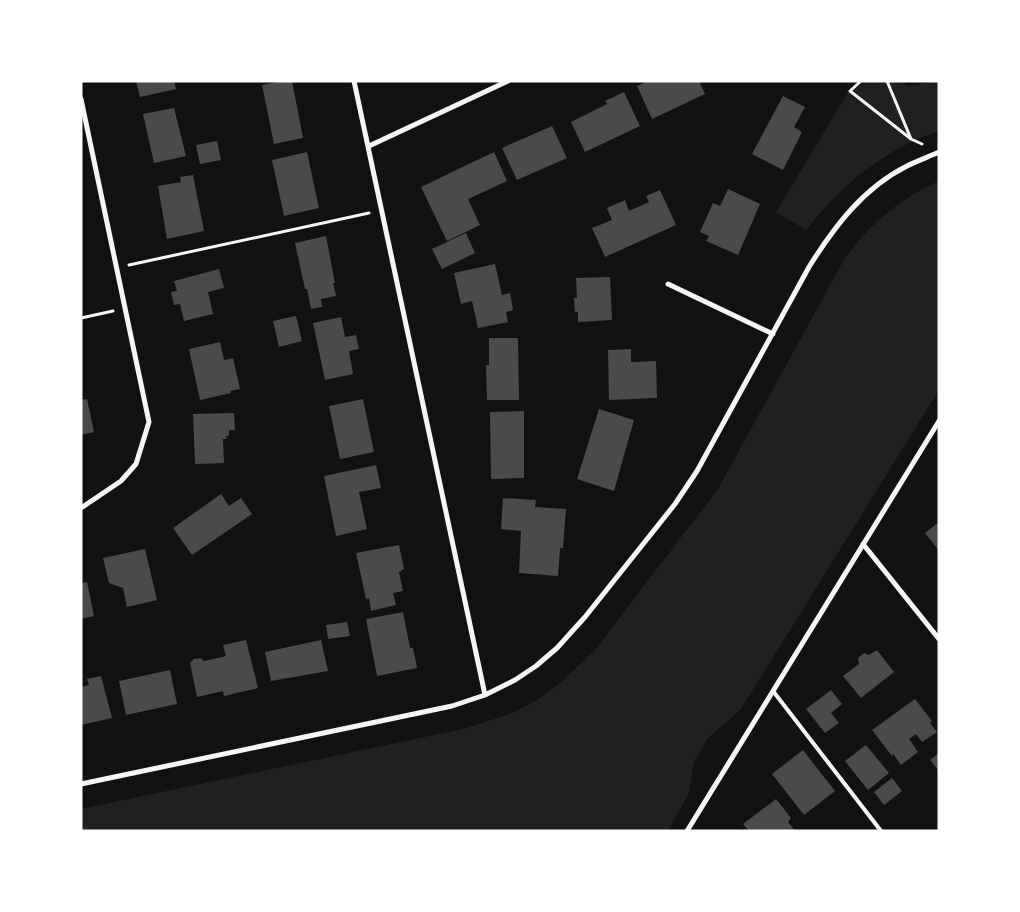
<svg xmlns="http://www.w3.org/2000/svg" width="1020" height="912" viewBox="0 0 1020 912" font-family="Poppins,sans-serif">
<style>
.green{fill:#202020}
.building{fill:#4a4a4a}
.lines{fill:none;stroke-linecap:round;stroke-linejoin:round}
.path{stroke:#f5f5f5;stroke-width:3}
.service{stroke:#f5f5f5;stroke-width:4}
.minor{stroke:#f5f5f5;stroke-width:5}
</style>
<rect width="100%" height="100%" fill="#111"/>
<path class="green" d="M 869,81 L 900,81 L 908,86 L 939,81 L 939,131 C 884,149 841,186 806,230 L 776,212 L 849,91 Z
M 939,181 L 939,390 L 741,709 L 707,739 L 694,762 L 689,793 L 668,831 L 81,831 L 81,809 L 463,729 L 513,713 L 537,700 L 560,683 L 594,651 L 718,489 L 845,258 C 871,223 899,199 939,181 Z"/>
<path class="building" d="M 136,81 L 174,81 L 176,89 L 140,97 Z
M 283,81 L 292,81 L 303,138 L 274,144 L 262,85 Z
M 648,81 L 699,81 L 705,94 L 652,119 L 637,86 Z
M 624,92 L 640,126 L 585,152 L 571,122 L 607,104 L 605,101 Z
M 783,96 L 805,107 L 794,127 L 802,132 L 783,170 L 752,154 Z
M 174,108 L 186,156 L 154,163 L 143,114 Z
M 552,126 L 567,158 L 517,180 L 502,148 Z
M 217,141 L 221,160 L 200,164 L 196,145 Z
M 307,152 L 319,208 L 284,216 L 272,160 Z
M 494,152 L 507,181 L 468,199 L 480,225 L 447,241 L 421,187 Z
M 193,175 L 204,231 L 167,239 L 158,186 L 181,182 L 180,177 Z
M 728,189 L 760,204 L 738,255 L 706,241 L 709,236 L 700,232 L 713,203 L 720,206 Z
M 660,190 L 676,225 L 605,257 L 592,228 L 612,220 L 607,208 L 625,200 L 629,211 L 649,202 L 646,196 Z
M 466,233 L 475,253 L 442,269 L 432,249 Z
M 326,236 L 335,283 L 333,283 L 336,296 L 321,299 L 322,307 L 311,309 L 307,289 L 305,289 L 295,243 Z
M 495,264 L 502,295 L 510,293 L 513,310 L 506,312 L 508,322 L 478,328 L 472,301 L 461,304 L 454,273 Z
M 219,269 L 224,288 L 208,292 L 213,314 L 184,321 L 180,304 L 174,305 L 171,292 L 177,291 L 174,281 Z
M 610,277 L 612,320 L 578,322 L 578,312 L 575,312 L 574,298 L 577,298 L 576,278 Z
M 296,316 L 302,341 L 279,347 L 273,321 Z
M 341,317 L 345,337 L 356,335 L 359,349 L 349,351 L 353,374 L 325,380 L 313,323 Z
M 489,338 L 518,338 L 519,400 L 487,400 L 486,365 L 489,365 Z
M 220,342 L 224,360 L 233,358 L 240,389 L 230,391 L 231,393 L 200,400 L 189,349 Z
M 631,349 L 631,362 L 656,361 L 657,398 L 609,400 L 608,350 Z
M 87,399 L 94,432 L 81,435 L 81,400 Z
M 363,399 L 374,452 L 340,459 L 329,406 Z
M 599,409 L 634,420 L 614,491 L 577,479 Z
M 524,411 L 524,478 L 491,479 L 490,412 Z
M 234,413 L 235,430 L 229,430 L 229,436 L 226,436 L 227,439 L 223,439 L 224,463 L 195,464 L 193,414 Z
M 376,465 L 381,488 L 359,492 L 367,529 L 336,536 L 324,476 Z
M 221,494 L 229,506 L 241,498 L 252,514 L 192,555 L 173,528 Z
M 503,498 L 536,500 L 535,507 L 566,509 L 563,548 L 560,548 L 558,576 L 519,573 L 521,531 L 501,529 Z
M 939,522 L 939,551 L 925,533 Z
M 399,545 L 404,569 L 399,572 L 403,591 L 393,593 L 396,605 L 371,611 L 369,598 L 366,599 L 356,553 Z
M 145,549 L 157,600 L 127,607 L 123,588 L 109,583 L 103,558 Z
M 87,582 L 94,616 L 81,619 L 81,583 Z
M 403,612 L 410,648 L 413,648 L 417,668 L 377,676 L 366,619 Z
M 347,622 L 350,636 L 328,639 L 326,625 Z
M 246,640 L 258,688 L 224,696 L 223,691 L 197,697 L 190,663 L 194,659 L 201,658 L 204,661 L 226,656 L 223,645 Z
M 321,640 L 328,671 L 271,681 L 265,652 Z
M 877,650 L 894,672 L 861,698 L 843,676 L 859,664 L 858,658 L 864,653 L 869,655 Z
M 170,670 L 177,704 L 126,715 L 119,681 Z
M 101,676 L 112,718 L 81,725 L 81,687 L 89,685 L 87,679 Z
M 831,690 L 842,704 L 831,713 L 839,723 L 825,733 L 806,709 Z
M 915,699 L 932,721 L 930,723 L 937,732 L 922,742 L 916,734 L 909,739 L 918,752 L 901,765 L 893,754 L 892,756 L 872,730 Z
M 866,745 L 889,773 L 868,790 L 845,761 Z
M 803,750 L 835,791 L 804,815 L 772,774 Z
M 939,753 L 939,771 L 930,760 Z
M 892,778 L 902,791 L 884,805 L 874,792 Z
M 776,799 L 791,818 L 788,822 L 795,831 L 749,831 L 743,824 Z"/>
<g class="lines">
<path class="path" d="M 861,81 L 850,91 L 911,139 L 922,144
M 887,81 L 911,139
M 129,265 L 369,213
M 81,318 L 113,311"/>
<path class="service" d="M 773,691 L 881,831"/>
<path class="minor" d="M 354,81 L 485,695
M 81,99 L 149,422 L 136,464 L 121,481 L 81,508
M 369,146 L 508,81
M 668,284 L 773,334
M 863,544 L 939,639
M 81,784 L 452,706 L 485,695 L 515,680 L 536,666 L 557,648 L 585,617 L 675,504 L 697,471 L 809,267 C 834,227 863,188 907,166 C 917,161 928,157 939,152
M 687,831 L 939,421"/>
</g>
<rect width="1020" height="912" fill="none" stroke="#ffffff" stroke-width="165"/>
</svg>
